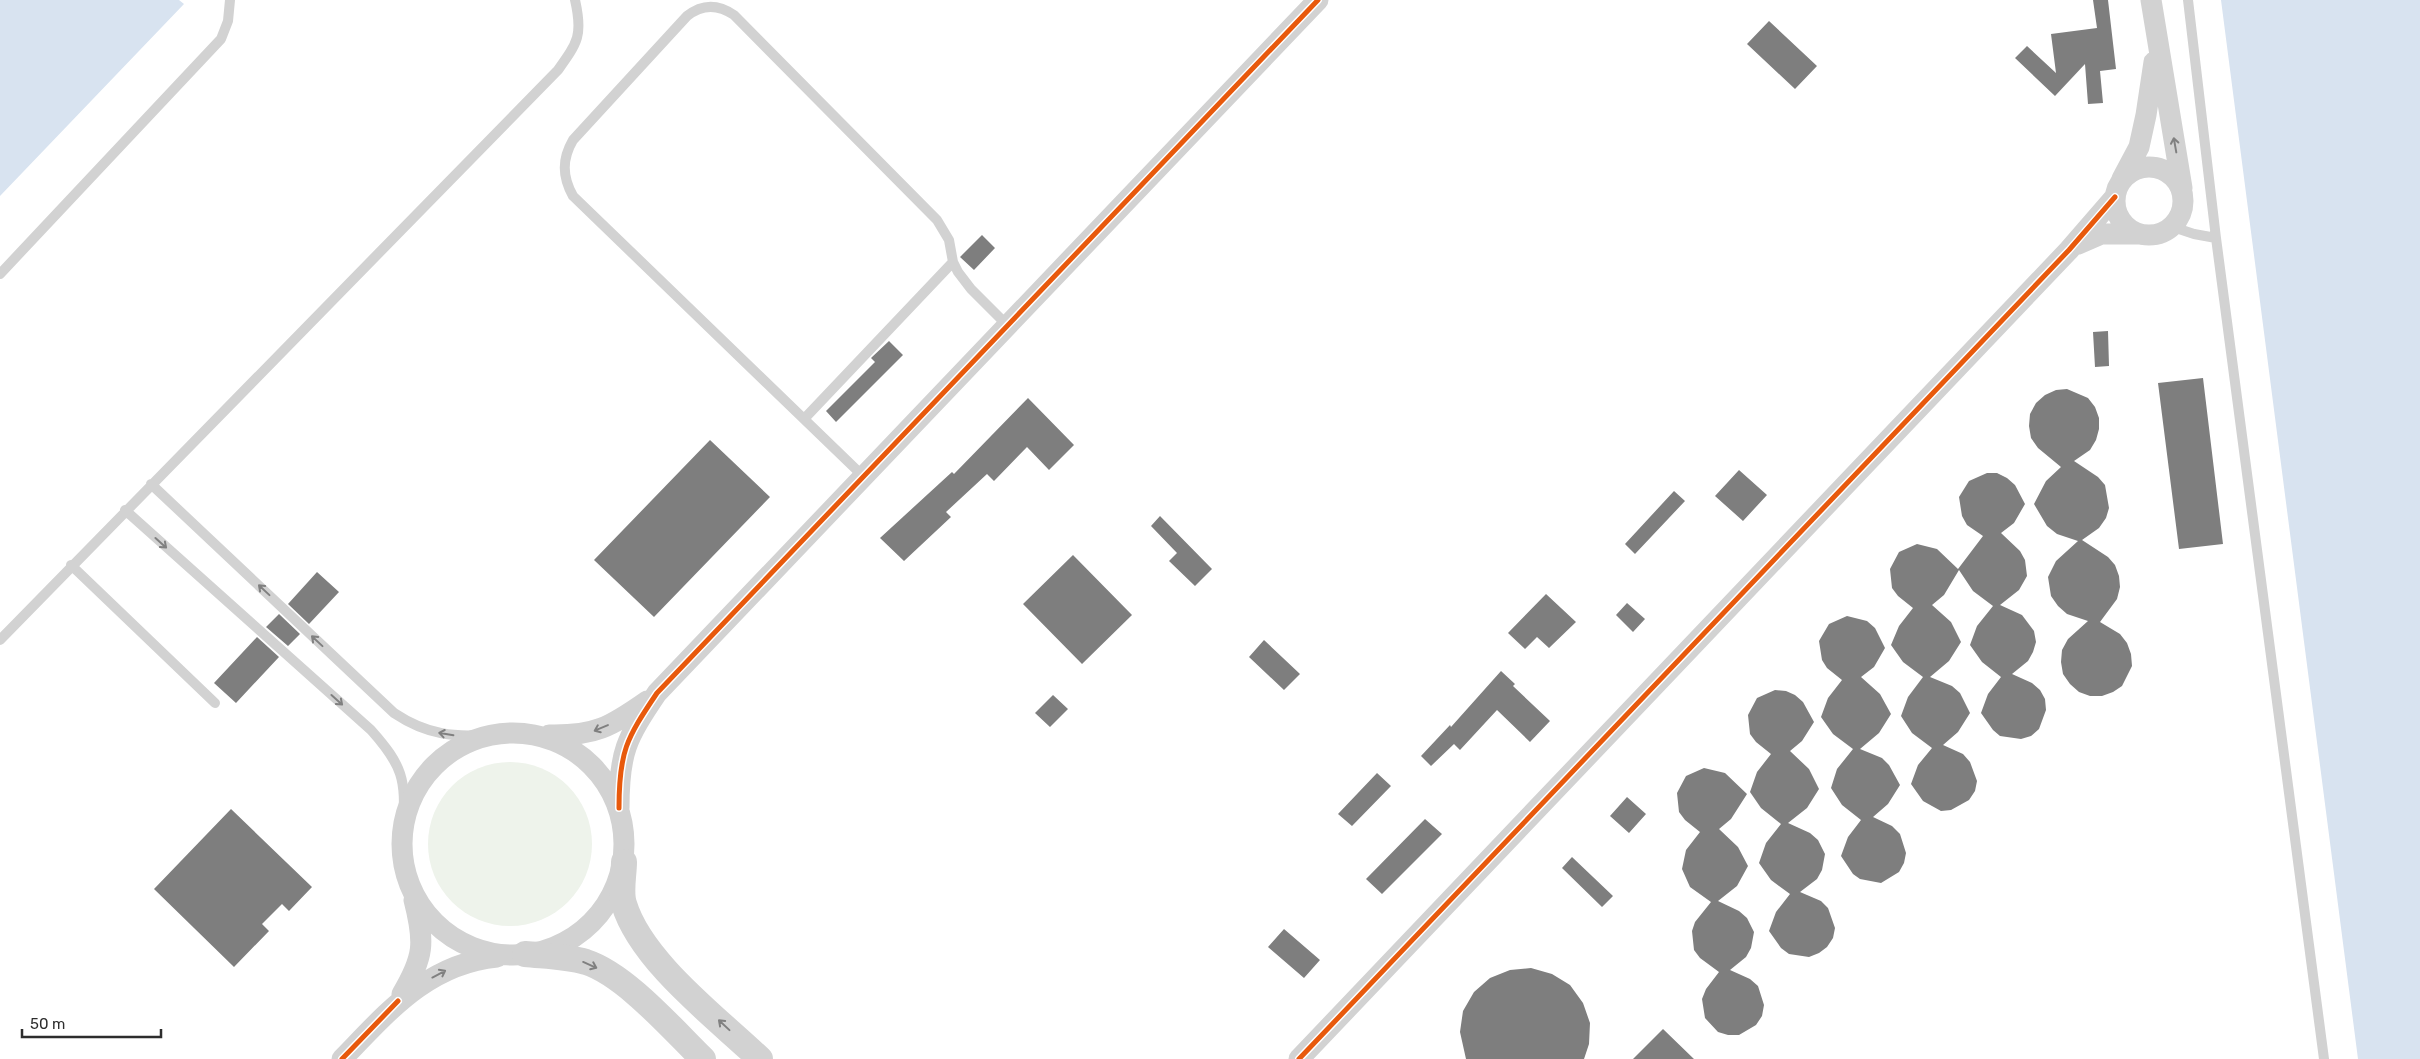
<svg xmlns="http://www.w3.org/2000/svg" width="2420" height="1059" viewBox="0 0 2420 1059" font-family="Rubik,sans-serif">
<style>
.green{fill:#eef3eb}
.water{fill:#d8e3f0}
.building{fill:#7e7e7e}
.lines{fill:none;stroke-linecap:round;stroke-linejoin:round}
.service{stroke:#d2d2d2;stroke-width:10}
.minor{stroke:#d2d2d2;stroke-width:21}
.tertiary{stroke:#d2d2d2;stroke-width:26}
.cycleway-casing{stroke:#fff;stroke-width:8}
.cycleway{stroke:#e8590c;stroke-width:5}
.oneway{stroke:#808080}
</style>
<rect width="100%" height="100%" fill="#fff"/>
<path class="green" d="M428 844a82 82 0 1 1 164 0a82 82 0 1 1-164 0Z"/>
<path class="water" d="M 0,0 L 179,0 L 184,4 L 0,196 Z
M 2221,0 L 2420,0 L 2420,1059 L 2358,1059 Z"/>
<path class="building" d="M 2093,0 L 2108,0 L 2116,69 L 2100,71 L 2103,103 L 2088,104 L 2085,64 L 2055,96 L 2015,58 L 2027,46 L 2056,73 L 2051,34 L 2097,28 Z
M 1769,21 L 1817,66 L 1795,89 L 1747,44 Z
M 982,235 L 995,248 L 974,270 L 960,257 Z
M 2108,331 L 2109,366 L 2095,367 L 2093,332 Z
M 889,341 L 903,355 L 836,422 L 826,411 L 875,362 L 871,358 Z
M 2203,378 L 2223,544 L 2179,549 L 2158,383 Z
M 2067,389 L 2088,398 L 2095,407 L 2099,418 L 2099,429 L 2096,440 L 2090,450 L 2074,461 L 2098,477 L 2105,485 L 2109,508 L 2106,518 L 2099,528 L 2082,540 L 2108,557 L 2115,565 L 2119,576 L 2120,587 L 2117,599 L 2100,622 L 2120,634 L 2127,643 L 2131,654 L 2132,666 L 2122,686 L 2113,692 L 2102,696 L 2090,696 L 2079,692 L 2070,684 L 2063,674 L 2061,662 L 2062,650 L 2068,639 L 2088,621 L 2067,614 L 2058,606 L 2051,596 L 2048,577 L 2056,561 L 2078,541 L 2057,534 L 2047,526 L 2034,504 L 2046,481 L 2061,467 L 2038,448 L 2031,438 L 2029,426 L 2030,414 L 2036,403 L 2045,395 L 2056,390 Z
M 1028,398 L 1074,445 L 1049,470 L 1027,447 L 994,481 L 987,474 L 946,512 L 951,517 L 904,561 L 880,538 L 952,472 L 954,474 Z
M 710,440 L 770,497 L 654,617 L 594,560 Z
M 1739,470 L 1767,495 L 1743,521 L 1715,496 Z
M 1987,473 L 1997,473 L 2007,478 L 2015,485 L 2025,504 L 2014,523 L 2001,533 L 2020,551 L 2025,560 L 2027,576 L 2019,590 L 2000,605 L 2022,615 L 2034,631 L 2036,642 L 2033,652 L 2028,661 L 2012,674 L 2032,683 L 2040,690 L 2045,699 L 2046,710 L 2039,729 L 2031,736 L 2021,739 L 2000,736 L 1993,730 L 1981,713 L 1988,694 L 2001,677 L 1982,662 L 1970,645 L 1977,626 L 1993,606 L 1973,591 L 1959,570 L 1944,595 L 1932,605 L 1951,622 L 1961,642 L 1949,661 L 1930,677 L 1952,686 L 1960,693 L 1970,713 L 1958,732 L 1943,745 L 1963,754 L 1970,762 L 1977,781 L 1975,791 L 1969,800 L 1951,810 L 1941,811 L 1923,801 L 1911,784 L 1918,765 L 1932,748 L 1912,733 L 1901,716 L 1908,697 L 1923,677 L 1903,662 L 1891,645 L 1899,626 L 1913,608 L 1898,596 L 1892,588 L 1890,569 L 1899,552 L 1917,544 L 1937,549 L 1958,569 L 1983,536 L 1967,525 L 1962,516 L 1959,497 L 1969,481 Z
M 1674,491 L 1685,501 L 1635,554 L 1625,544 Z
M 1160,516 L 1212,569 L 1195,586 L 1169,561 L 1177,553 L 1151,526 Z
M 1073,555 L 1132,615 L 1082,664 L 1023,604 Z
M 317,572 L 339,592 L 309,624 L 288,604 Z
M 1546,594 L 1576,622 L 1549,648 L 1537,637 L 1525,649 L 1508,633 Z
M 1627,603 L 1645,619 L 1633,632 L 1616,615 Z
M 279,614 L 300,634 L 288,646 L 266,627 Z
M 1847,616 L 1867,621 L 1875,628 L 1885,648 L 1874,667 L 1861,677 L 1880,694 L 1891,714 L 1879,733 L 1860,749 L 1882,758 L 1889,765 L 1900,785 L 1888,804 L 1873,817 L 1892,826 L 1900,834 L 1906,853 L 1904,863 L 1899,872 L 1881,883 L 1860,879 L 1853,874 L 1841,856 L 1848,837 L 1861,820 L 1842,805 L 1831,788 L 1837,769 L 1853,749 L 1833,734 L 1821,717 L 1828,698 L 1842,680 L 1827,668 L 1822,660 L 1819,641 L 1829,624 Z
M 257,637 L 279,657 L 236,703 L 214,683 Z
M 1264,640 L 1300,674 L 1284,690 L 1249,657 Z
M 1501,671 L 1515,684 L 1513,686 L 1550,721 L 1530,742 L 1497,710 L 1460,750 L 1454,744 L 1431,766 L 1421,756 L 1450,725 L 1451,727 Z
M 1775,690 L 1786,691 L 1795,695 L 1803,702 L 1814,722 L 1802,741 L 1790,751 L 1809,769 L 1819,789 L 1807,808 L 1788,823 L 1810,833 L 1818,840 L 1825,854 L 1822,870 L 1817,879 L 1800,892 L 1821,901 L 1828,908 L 1835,928 L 1833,938 L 1827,947 L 1819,953 L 1809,957 L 1789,954 L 1781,948 L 1769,931 L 1776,912 L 1790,894 L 1771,880 L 1759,863 L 1766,843 L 1781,824 L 1761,808 L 1750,792 L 1757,772 L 1771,754 L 1756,742 L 1750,734 L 1748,715 L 1757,698 Z
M 1053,695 L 1068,709 L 1050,727 L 1035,713 Z
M 1704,768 L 1725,773 L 1747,794 L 1731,819 L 1719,829 L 1738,847 L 1748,866 L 1737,886 L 1718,901 L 1739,911 L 1747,918 L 1754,932 L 1751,948 L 1746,957 L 1730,970 L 1750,979 L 1758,986 L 1764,1005 L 1762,1016 L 1756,1025 L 1739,1035 L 1728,1035 L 1718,1032 L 1705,1018 L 1702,999 L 1706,989 L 1719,972 L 1700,958 L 1694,950 L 1692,931 L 1695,922 L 1711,902 L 1690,887 L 1682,869 L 1686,850 L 1700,832 L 1685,820 L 1679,812 L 1677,793 L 1686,776 Z
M 1377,773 L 1391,786 L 1352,826 L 1338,814 Z
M 1627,797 L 1646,814 L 1629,833 L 1610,816 Z
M 231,809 L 312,887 L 289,911 L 282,904 L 262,924 L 269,931 L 234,967 L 154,889 Z
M 1425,819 L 1442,834 L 1382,894 L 1366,879 Z
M 1572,857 L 1613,896 L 1602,907 L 1562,868 Z
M 1284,929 L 1320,960 L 1304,978 L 1268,947 Z
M 1531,968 L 1552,974 L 1570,985 L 1583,1003 L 1590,1023 L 1589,1044 L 1584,1059 L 1466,1059 L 1460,1032 L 1463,1011 L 1474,992 L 1490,978 L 1510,970 Z
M 1663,1029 L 1694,1059 L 1633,1059 Z"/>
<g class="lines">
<path class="service" d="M 2188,0 L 2216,238 L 2324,1059
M 2173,227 L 2194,234 L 2216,238
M 0,274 L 221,39 L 228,21 L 230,0
M 804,419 L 953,262
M 864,477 L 573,196 C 562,176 562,159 573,140 L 687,16 C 702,4 718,4 734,15 L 937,220 L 949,240 L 953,262 L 958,272 L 971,289 L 1009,327
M 151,484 L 394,713 C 427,735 455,738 494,734
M 125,510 L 371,730 C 403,766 406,779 403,826
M 71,565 L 215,703
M 0,640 L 558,70 C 578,42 583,35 575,0"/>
<path class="minor" d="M 2151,0 L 2182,188
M2115 201a34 34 0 1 1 68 0a34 34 0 1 1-68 0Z
M 2122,179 L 2139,147 L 2146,115 L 2154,62
M 2078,244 L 2101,234 L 2137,234
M402 844a111 111 0 1 1 222 0a111 111 0 1 1-222 0Z
M 549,735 C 595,736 610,727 647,701
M 619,808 C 619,752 626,739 657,693 L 1318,0
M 402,994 C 424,957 425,943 414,900
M 342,1059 C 388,1012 427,964 497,957
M 1299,1059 L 2069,250 L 2115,197"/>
<path class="tertiary" d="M 624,862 C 624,874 620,892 624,904 C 641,961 717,1018 760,1059
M 525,954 C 546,956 566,956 586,962 C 626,975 673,1030 703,1059"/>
<g class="cycleway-casing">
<path id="cycleway" d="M 619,808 C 619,752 626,739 657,693 L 1318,0
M 342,1059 L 398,1001
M 1299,1059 L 2069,250 L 2115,197"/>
</g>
<use href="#cycleway" class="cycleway"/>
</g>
<defs><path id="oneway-shaft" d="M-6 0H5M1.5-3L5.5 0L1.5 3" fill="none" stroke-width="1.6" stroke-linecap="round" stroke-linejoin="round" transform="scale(1.25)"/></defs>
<g class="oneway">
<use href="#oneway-shaft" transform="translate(2175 145) rotate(-100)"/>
<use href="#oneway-shaft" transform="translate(161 543) rotate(42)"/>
<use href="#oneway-shaft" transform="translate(264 590) rotate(-137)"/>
<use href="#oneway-shaft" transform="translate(317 641) rotate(-137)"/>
<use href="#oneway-shaft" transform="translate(337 700) rotate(42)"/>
<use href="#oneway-shaft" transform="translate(601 728) rotate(157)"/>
<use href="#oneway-shaft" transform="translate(446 734) rotate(-171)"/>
<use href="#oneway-shaft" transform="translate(590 965) rotate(24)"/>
<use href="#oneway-shaft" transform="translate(439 974) rotate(-28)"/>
<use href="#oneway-shaft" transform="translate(724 1025) rotate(-137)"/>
</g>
<path d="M22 1029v8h139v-8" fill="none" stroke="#2d2d2d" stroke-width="2.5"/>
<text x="30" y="1029" font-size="15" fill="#2d2d2d" stroke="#ffffff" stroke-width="4" paint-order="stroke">50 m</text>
</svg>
